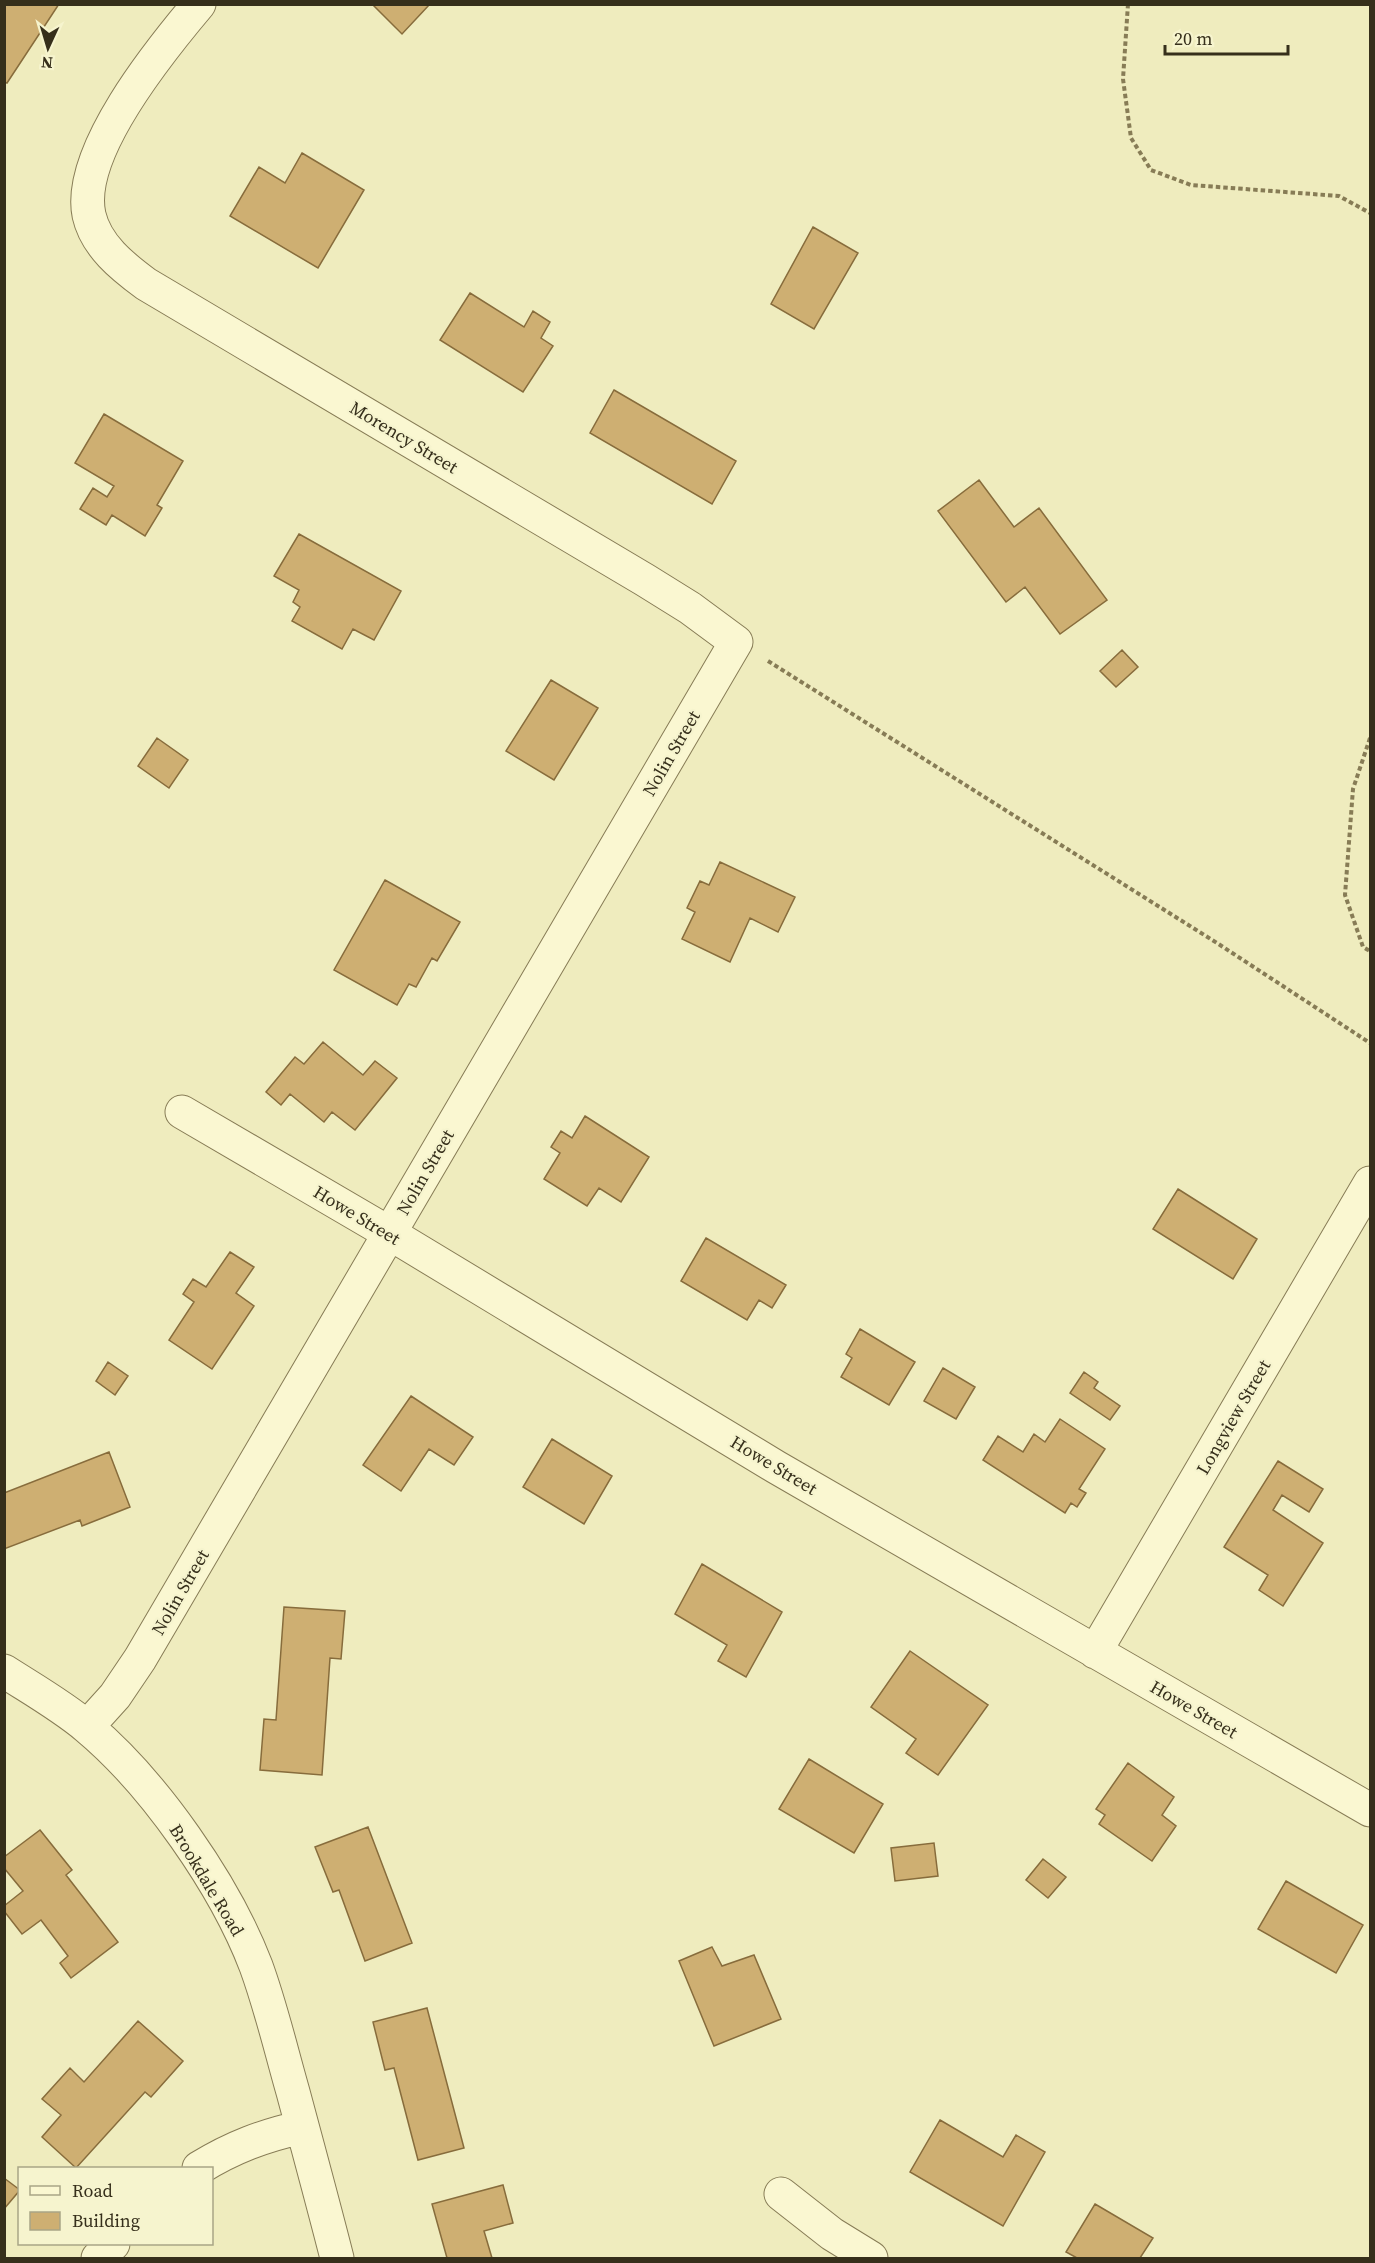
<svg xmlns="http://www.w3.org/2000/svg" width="1375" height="2263" viewBox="0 0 1375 2263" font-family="'Source Serif 4',serif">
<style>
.building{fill:#ceaf72;stroke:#876c3c;stroke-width:1.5}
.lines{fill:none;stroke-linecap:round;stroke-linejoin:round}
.minor-casing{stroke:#877c56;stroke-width:35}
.path{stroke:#877c56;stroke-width:4;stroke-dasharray:4.5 3;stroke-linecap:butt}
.minor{stroke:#faf7d1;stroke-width:33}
.labels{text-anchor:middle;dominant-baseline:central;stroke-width:4.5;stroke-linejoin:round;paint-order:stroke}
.street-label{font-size:18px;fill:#362f1b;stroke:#f6f4ce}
</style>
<rect width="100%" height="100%" fill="#efecbe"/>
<path class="building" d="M 4,4 L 59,4 L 7,83 L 4,82 Z
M 372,4 L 430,4 L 402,34 Z
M 302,153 L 364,190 L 318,268 L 230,216 L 259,167 L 285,183 Z
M 813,227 L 858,253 L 814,329 L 771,304 Z
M 470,293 L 524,327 L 533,311 L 550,322 L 541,338 L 553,346 L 523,392 L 440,340 Z
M 614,390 L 736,461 L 712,504 L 590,433 Z
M 104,414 L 183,461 L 157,505 L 162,508 L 145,536 L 112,515 L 106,525 L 80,509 L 93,488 L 107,497 L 114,486 L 75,463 Z
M 979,480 L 1014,527 L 1039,508 L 1107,600 L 1060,634 L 1025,587 L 1006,602 L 938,511 Z
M 299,534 L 401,591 L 374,640 L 353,629 L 342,649 L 292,621 L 300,607 L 293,602 L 299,590 L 274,576 Z
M 1122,650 L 1138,667 L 1116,687 L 1100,671 Z
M 551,680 L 598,708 L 554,780 L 506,751 Z
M 157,738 L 188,760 L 169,788 L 138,766 Z
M 720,862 L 795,897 L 778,932 L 750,918 L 730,962 L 682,939 L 695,912 L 687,908 L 700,881 L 709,885 Z
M 385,880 L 460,922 L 437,961 L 432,958 L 416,987 L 409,984 L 397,1005 L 334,970 Z
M 323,1042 L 363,1075 L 375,1061 L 397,1078 L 355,1130 L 332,1112 L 324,1122 L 290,1094 L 281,1105 L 266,1092 L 295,1057 L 304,1064 Z
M 585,1116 L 649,1157 L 621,1202 L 599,1188 L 587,1206 L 544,1179 L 560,1153 L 551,1147 L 561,1131 L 572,1138 Z
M 1178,1189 L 1257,1239 L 1233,1279 L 1153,1229 Z
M 706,1238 L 786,1285 L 772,1308 L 759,1300 L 747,1320 L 681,1281 Z
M 230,1252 L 254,1267 L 236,1293 L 254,1306 L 212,1369 L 169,1340 L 194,1302 L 183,1294 L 193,1279 L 206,1287 Z
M 860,1329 L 915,1362 L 889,1405 L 841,1377 L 852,1358 L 846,1354 Z
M 108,1362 L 128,1376 L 115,1395 L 96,1381 Z
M 943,1368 L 975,1387 L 956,1419 L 924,1401 Z
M 1084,1372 L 1098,1382 L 1094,1388 L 1120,1406 L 1110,1420 L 1070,1393 Z
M 411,1396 L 473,1437 L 454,1465 L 429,1449 L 401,1491 L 363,1465 Z
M 1060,1419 L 1105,1449 L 1079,1489 L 1086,1493 L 1077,1507 L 1071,1503 L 1065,1513 L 983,1460 L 998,1436 L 1023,1452 L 1034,1434 L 1045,1442 Z
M 552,1439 L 612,1476 L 584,1524 L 523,1487 Z
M 109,1452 L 130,1507 L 82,1526 L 80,1520 L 4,1549 L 4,1493 Z
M 1278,1461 L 1323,1489 L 1309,1512 L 1282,1495 L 1273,1510 L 1323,1543 L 1283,1606 L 1259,1590 L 1268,1575 L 1224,1547 Z
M 702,1564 L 782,1612 L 746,1677 L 718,1661 L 727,1645 L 675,1614 Z
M 284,1607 L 345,1611 L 341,1659 L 330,1658 L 322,1775 L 260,1770 L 264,1719 L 276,1720 Z
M 910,1651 L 988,1705 L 938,1775 L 906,1753 L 916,1739 L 871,1707 Z
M 809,1759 L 883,1804 L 854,1853 L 779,1809 Z
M 1128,1763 L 1174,1797 L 1162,1815 L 1176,1826 L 1152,1861 L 1099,1824 L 1105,1815 L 1096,1809 Z
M 368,1827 L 412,1943 L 365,1961 L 339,1890 L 333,1892 L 315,1847 Z
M 40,1830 L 72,1870 L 66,1875 L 118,1942 L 71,1978 L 60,1963 L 68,1956 L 41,1920 L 22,1934 L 4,1911 L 4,1906 L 23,1891 L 4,1868 L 4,1857 Z
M 934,1843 L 938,1876 L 895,1881 L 891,1848 Z
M 1043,1859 L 1066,1877 L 1048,1898 L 1026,1880 Z
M 1286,1881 L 1363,1925 L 1336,1973 L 1258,1929 Z
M 712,1947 L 722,1966 L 754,1955 L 781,2019 L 714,2046 L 679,1961 Z
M 427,2008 L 464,2148 L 418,2160 L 394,2068 L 385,2070 L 373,2022 Z
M 138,2021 L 183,2061 L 151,2097 L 145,2092 L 76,2168 L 42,2137 L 61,2115 L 42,2099 L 70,2068 L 84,2082 Z
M 940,2120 L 1003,2157 L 1016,2135 L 1045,2152 L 1003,2226 L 910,2172 Z
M 4,2178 L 20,2190 L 4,2209 Z
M 503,2185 L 513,2223 L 484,2231 L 492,2258 L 447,2258 L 432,2204 Z
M 1095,2204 L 1153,2238 L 1140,2258 L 1077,2258 L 1066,2252 Z"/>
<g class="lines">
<g class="minor-casing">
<path id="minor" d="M 182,1112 L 389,1233 L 776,1467 L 1370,1810
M 1095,1652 L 1370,1183
M 4,1671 C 32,1689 62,1706 87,1727 C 154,1783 225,1885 256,1966 C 271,2007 281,2050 293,2092 C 308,2148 323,2203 337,2258
M 87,1727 L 115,1696 L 140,1659 L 736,642 L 690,608 L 645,580 L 146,284 C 123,267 96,246 89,215 C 76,153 161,49 199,4
M 199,2168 C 233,2147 263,2136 302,2127
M 781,2194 L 832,2234 L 871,2258
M 98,2258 L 113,2244"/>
</g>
<path class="path" d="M 1128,4 L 1123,79 L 1131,138 L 1151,170 L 1191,185 L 1339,196 L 1370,213
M 768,661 L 1217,943 L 1370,1043
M 1370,738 L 1353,789 L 1345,895 L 1363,947 L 1370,951"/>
<use href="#minor" class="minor"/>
</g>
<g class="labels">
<g class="street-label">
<text transform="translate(404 437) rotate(31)">Morency Street</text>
<text transform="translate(671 753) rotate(-60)">Nolin Street</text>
<text transform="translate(425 1172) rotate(-60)">Nolin Street</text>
<text transform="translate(357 1215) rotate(31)">Howe Street</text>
<text transform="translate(1233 1417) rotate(-60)">Longview Street</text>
<text transform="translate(774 1465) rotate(31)">Howe Street</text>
<text transform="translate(180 1592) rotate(-60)">Nolin Street</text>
<text transform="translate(1194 1709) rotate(30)">Howe Street</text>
<text transform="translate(207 1880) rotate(59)">Brookdale Road</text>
</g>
</g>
<rect width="1375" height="2263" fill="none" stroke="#362f1b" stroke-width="12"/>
<rect x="18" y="2167" width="195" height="78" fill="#f6f4ce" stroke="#a9a586" stroke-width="1.5"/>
<rect x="30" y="2186" width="30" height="9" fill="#faf7d1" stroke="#a9a586" stroke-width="1.5"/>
<text x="72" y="2197" font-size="18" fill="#362f1b">Road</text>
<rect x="30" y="2212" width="30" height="18" fill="#ceaf72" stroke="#a9a586" stroke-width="1.5"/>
<text x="72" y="2227" font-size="18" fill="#362f1b">Building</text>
<g transform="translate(48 48) rotate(184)" stroke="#f6f4ce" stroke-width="4.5" paint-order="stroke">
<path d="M0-4.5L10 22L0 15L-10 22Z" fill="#362f1b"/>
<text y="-9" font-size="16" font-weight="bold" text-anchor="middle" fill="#362f1b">N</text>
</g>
<path d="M1165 45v9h123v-9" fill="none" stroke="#362f1b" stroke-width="3"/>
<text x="1174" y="45" font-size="18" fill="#362f1b" stroke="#f6f4ce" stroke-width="4.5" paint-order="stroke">20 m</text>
</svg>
